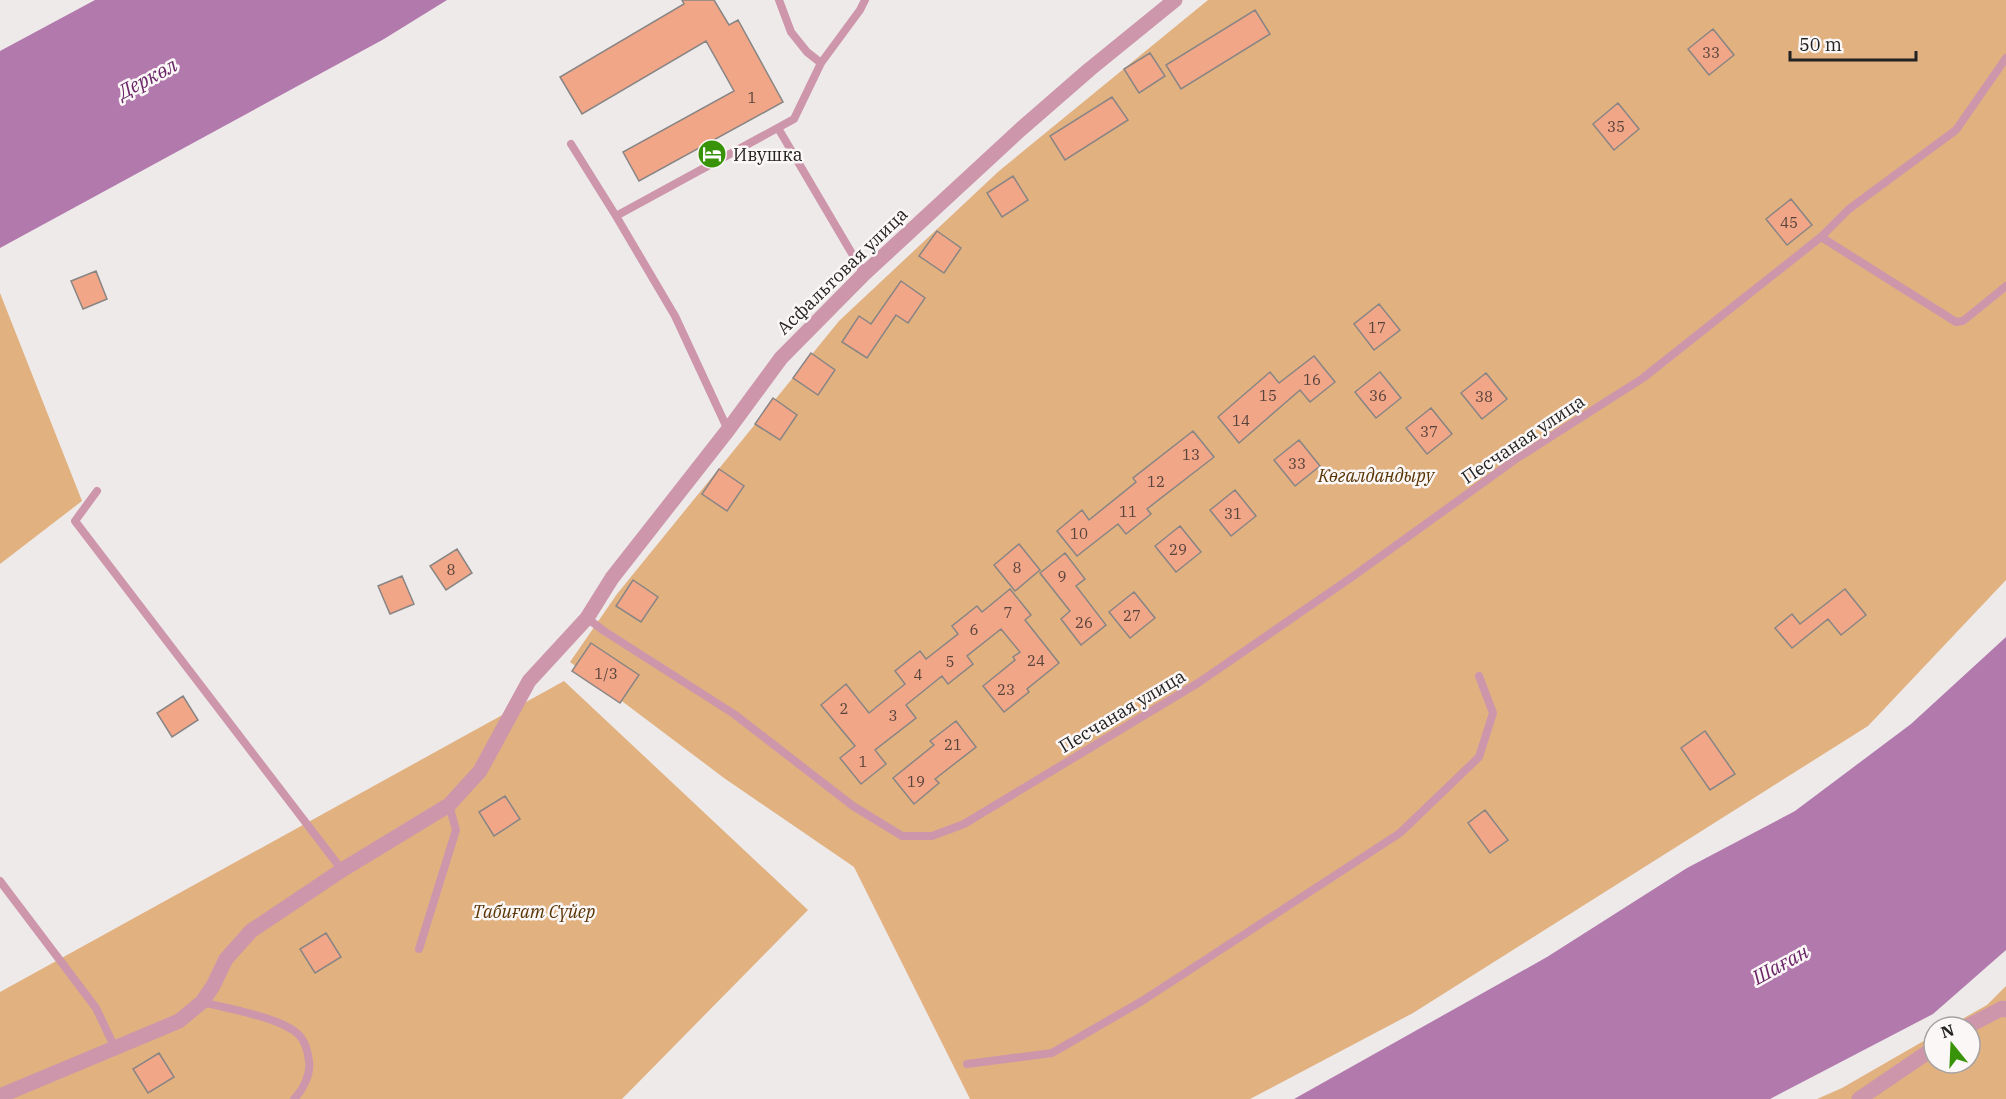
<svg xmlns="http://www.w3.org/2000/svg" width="2006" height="1099" viewBox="0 0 2006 1099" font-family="'IBM Plex Serif',serif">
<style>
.green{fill:#e1b180}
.water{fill:#b279ad}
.building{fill:#f2a688;stroke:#888584;stroke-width:1.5}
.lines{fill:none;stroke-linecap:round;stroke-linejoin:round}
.lane{stroke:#cd96ab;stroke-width:8}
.street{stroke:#cd96ab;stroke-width:15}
.labels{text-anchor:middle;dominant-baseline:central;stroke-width:5;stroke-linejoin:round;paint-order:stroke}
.number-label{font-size:15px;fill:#57433c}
.poi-label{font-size:18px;fill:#232222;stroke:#fbf7f7;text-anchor:start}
.street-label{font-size:18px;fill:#232222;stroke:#fbf7f7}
.park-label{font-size:18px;font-style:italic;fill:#593404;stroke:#fbf7f7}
.water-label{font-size:20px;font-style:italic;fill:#6a2566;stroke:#fbf7f7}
</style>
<rect width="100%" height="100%" fill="#eeeaea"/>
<path class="green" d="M 1208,0 L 2006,0 L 2006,580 L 1868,726 L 1413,1013 L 1250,1099 L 970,1099 L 854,867 L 724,778 L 570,662 L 617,594 L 839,321 L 999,171 Z
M 0,293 L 82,501 L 0,564 Z
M 564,681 L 808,910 L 622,1099 L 0,1099 L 0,992 Z
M 2006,986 L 2006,1099 L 1817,1099 L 1842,1088 L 1934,1035 L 1934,1063 L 1970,1063 L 1970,1027 L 1948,1027 L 1987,1005 Z"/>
<path class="water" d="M 95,0 L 447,0 L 384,39 L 0,248 L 0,51 Z
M 2006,637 L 2006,950 L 1933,1014 L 1770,1099 L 1294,1099 L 1547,957 L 1687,868 L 1795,811 L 1911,724 Z"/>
<path class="building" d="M 682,0 L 714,0 L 729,25 L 738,20 L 783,102 L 639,181 L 623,152 L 734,91 L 706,41 L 582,114 L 560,77 L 684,4 Z
M 1255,10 L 1270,34 L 1181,89 L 1166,65 Z
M 1713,29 L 1734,55 L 1709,75 L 1688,49 Z
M 1150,53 L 1165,76 L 1139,93 L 1124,69 Z
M 1112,97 L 1128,120 L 1065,160 L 1050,136 Z
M 1618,103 L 1639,129 L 1614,150 L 1593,124 Z
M 1013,176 L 1028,200 L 1002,217 L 987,193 Z
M 1791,199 L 1812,225 L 1787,245 L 1766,219 Z
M 937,231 L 961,248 L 944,273 L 919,256 Z
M 96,271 L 107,299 L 83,309 L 71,281 Z
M 901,281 L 925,298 L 908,323 L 896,315 L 867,358 L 842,342 L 859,316 L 871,324 Z
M 1379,304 L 1400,330 L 1374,350 L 1354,324 Z
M 811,353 L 835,370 L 818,395 L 793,378 Z
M 1314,356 L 1335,382 L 1310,402 L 1300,390 L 1239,443 L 1218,417 L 1270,372 L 1279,383 Z
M 1380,372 L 1401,398 L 1376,418 L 1355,392 Z
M 1486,373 L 1507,399 L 1482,419 L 1461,393 Z
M 773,398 L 797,415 L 780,440 L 755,424 Z
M 1431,408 L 1452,434 L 1427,454 L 1406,428 Z
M 1193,431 L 1214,457 L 1147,509 L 1151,514 L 1126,534 L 1118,524 L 1077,556 L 1057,531 L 1082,510 L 1089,520 L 1136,482 L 1133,478 Z
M 1299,440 L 1320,466 L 1295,486 L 1274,460 Z
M 719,469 L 744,486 L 727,511 L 702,494 Z
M 1235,490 L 1256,516 L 1231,536 L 1210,510 Z
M 1180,526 L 1201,552 L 1176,572 L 1155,546 Z
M 1019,544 L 1040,570 L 1015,591 L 994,565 Z
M 457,549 L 472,573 L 446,590 L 430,566 Z
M 1065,553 L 1085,579 L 1076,586 L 1106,625 L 1081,645 L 1061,619 L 1070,611 L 1040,573 Z
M 402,576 L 414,604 L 390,614 L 378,586 Z
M 633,580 L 658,597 L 641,622 L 616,606 Z
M 1010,589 L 1031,615 L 1025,620 L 1059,663 L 1027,689 L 1029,692 L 1004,712 L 983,686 L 1015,660 L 1013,657 L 1020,652 L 1001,629 L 967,656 L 973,664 L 948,684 L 942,676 L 906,705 L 916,718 L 875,750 L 886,764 L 861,784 L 840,758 L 855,746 L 821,705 L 846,684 L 869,713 L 905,684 L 895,671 L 920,651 L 926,659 L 958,634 L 952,626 L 977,606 L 982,612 Z
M 1845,589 L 1866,615 L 1841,635 L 1828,619 L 1792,648 L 1775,628 L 1792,614 L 1800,624 Z
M 1134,592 L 1155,618 L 1130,638 L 1109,612 Z
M 591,643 L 639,675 L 620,703 L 572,671 Z
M 183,696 L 198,720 L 172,737 L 157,713 Z
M 956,721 L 976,747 L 935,779 L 939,783 L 914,804 L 893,778 L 934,745 L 930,741 Z
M 1705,731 L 1735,774 L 1710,790 L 1681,748 Z
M 505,796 L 520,819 L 494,836 L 479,812 Z
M 1485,810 L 1508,840 L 1490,853 L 1468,823 Z
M 326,933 L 341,957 L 315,973 L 300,949 Z
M 159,1053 L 174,1077 L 148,1093 L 133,1069 Z"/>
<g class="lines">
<path class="lane" d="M 779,0 L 791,32 L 807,52 L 821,63
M 778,128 L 864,274
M 571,144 L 616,216
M 1821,237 L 1956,322 L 1963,321 L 2006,286
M 728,430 L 675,316 L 616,216 L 794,119 L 821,63 L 860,10 L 865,0
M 97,491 L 75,521 L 342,870
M 587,618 L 604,631 L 734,714 L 853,806 L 902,836 L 932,836 L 964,824 L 1198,683 L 1352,577 L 1516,459 L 1643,378 L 1821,237 L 1849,209 L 1956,130 L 2006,58
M 0,881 L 96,1008 L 114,1046
M 419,949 L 456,830 L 449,805
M 202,1002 C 228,1009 281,1017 299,1035 C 305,1041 308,1053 309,1061 C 311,1074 303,1090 294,1099
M 967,1064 L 1052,1053 L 1142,1001 L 1400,833 L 1479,757 L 1493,713 L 1479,676"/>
<path class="street" d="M 1966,1027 L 2003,1008 L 2006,1010
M 0,1096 L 179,1021 L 202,1002 L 213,986 L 226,959 L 251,931 L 342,870 L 449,805 L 480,771 L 529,681 L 587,618 L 612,578 L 728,430 L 781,358 L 864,274 L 1021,129 L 1090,69 L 1175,0
M 1859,1099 L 1934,1048"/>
</g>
<defs>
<g id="hotel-disc" transform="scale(1.5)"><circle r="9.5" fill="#399309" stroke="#fbf7f7"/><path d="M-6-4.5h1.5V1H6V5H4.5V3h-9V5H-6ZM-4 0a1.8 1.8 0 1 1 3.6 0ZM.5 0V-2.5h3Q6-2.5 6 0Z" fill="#fff"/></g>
</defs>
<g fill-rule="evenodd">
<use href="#hotel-disc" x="712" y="154"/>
</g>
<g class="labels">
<g class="number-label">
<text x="1711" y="52">33</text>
<text x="752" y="97">1</text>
<text x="1616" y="126">35</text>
<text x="1789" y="222">45</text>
<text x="1377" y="327">17</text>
<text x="1312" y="379">16</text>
<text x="1268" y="395">15</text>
<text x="1378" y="395">36</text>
<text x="1484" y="396">38</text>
<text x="1241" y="420">14</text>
<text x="1429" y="431">37</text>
<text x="1191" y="454">13</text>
<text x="1297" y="463">33</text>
<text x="1156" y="481">12</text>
<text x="1128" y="511">11</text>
<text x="1233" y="513">31</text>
<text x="1079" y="533">10</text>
<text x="1178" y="549">29</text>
<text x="1017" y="567">8</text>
<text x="451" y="569">8</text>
<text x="1062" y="576">9</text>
<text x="1008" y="612">7</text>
<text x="1132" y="615">27</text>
<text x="1084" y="622">26</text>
<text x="974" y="629">6</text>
<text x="1036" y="660">24</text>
<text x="950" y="661">5</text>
<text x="606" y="673">1/3</text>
<text x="918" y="674">4</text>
<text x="1006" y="689">23</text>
<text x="844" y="708">2</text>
<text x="893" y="715">3</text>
<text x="953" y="744">21</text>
<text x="863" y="761">1</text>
<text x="916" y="781">19</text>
</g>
<g class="poi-label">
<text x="733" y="154">Ивушка</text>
</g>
<g class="street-label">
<text transform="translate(842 271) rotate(-44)">Асфальтовая улица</text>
<text transform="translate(1523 439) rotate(-34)">Песчаная улица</text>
<text transform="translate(1122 711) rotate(-31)">Песчаная улица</text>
</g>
<g class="park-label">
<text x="1376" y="475">Көгалдандыру</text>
<text x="534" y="911">Табиғат Сүйер</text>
</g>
<g class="water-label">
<text transform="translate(147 78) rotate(-28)">Деркөл</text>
<text transform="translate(1780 964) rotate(-29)">Шаған</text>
</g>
</g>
<g transform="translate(1952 1045) rotate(342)"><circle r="28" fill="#fbf7f7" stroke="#a5a2a2" stroke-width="1.5"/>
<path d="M0-4.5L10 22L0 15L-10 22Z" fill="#399309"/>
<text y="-9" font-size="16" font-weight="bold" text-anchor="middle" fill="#232222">N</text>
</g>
<path d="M1790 51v9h126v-9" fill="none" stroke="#232222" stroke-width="3"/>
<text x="1799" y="51" font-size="18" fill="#232222" stroke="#fbf7f7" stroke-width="4.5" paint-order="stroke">50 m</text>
</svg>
